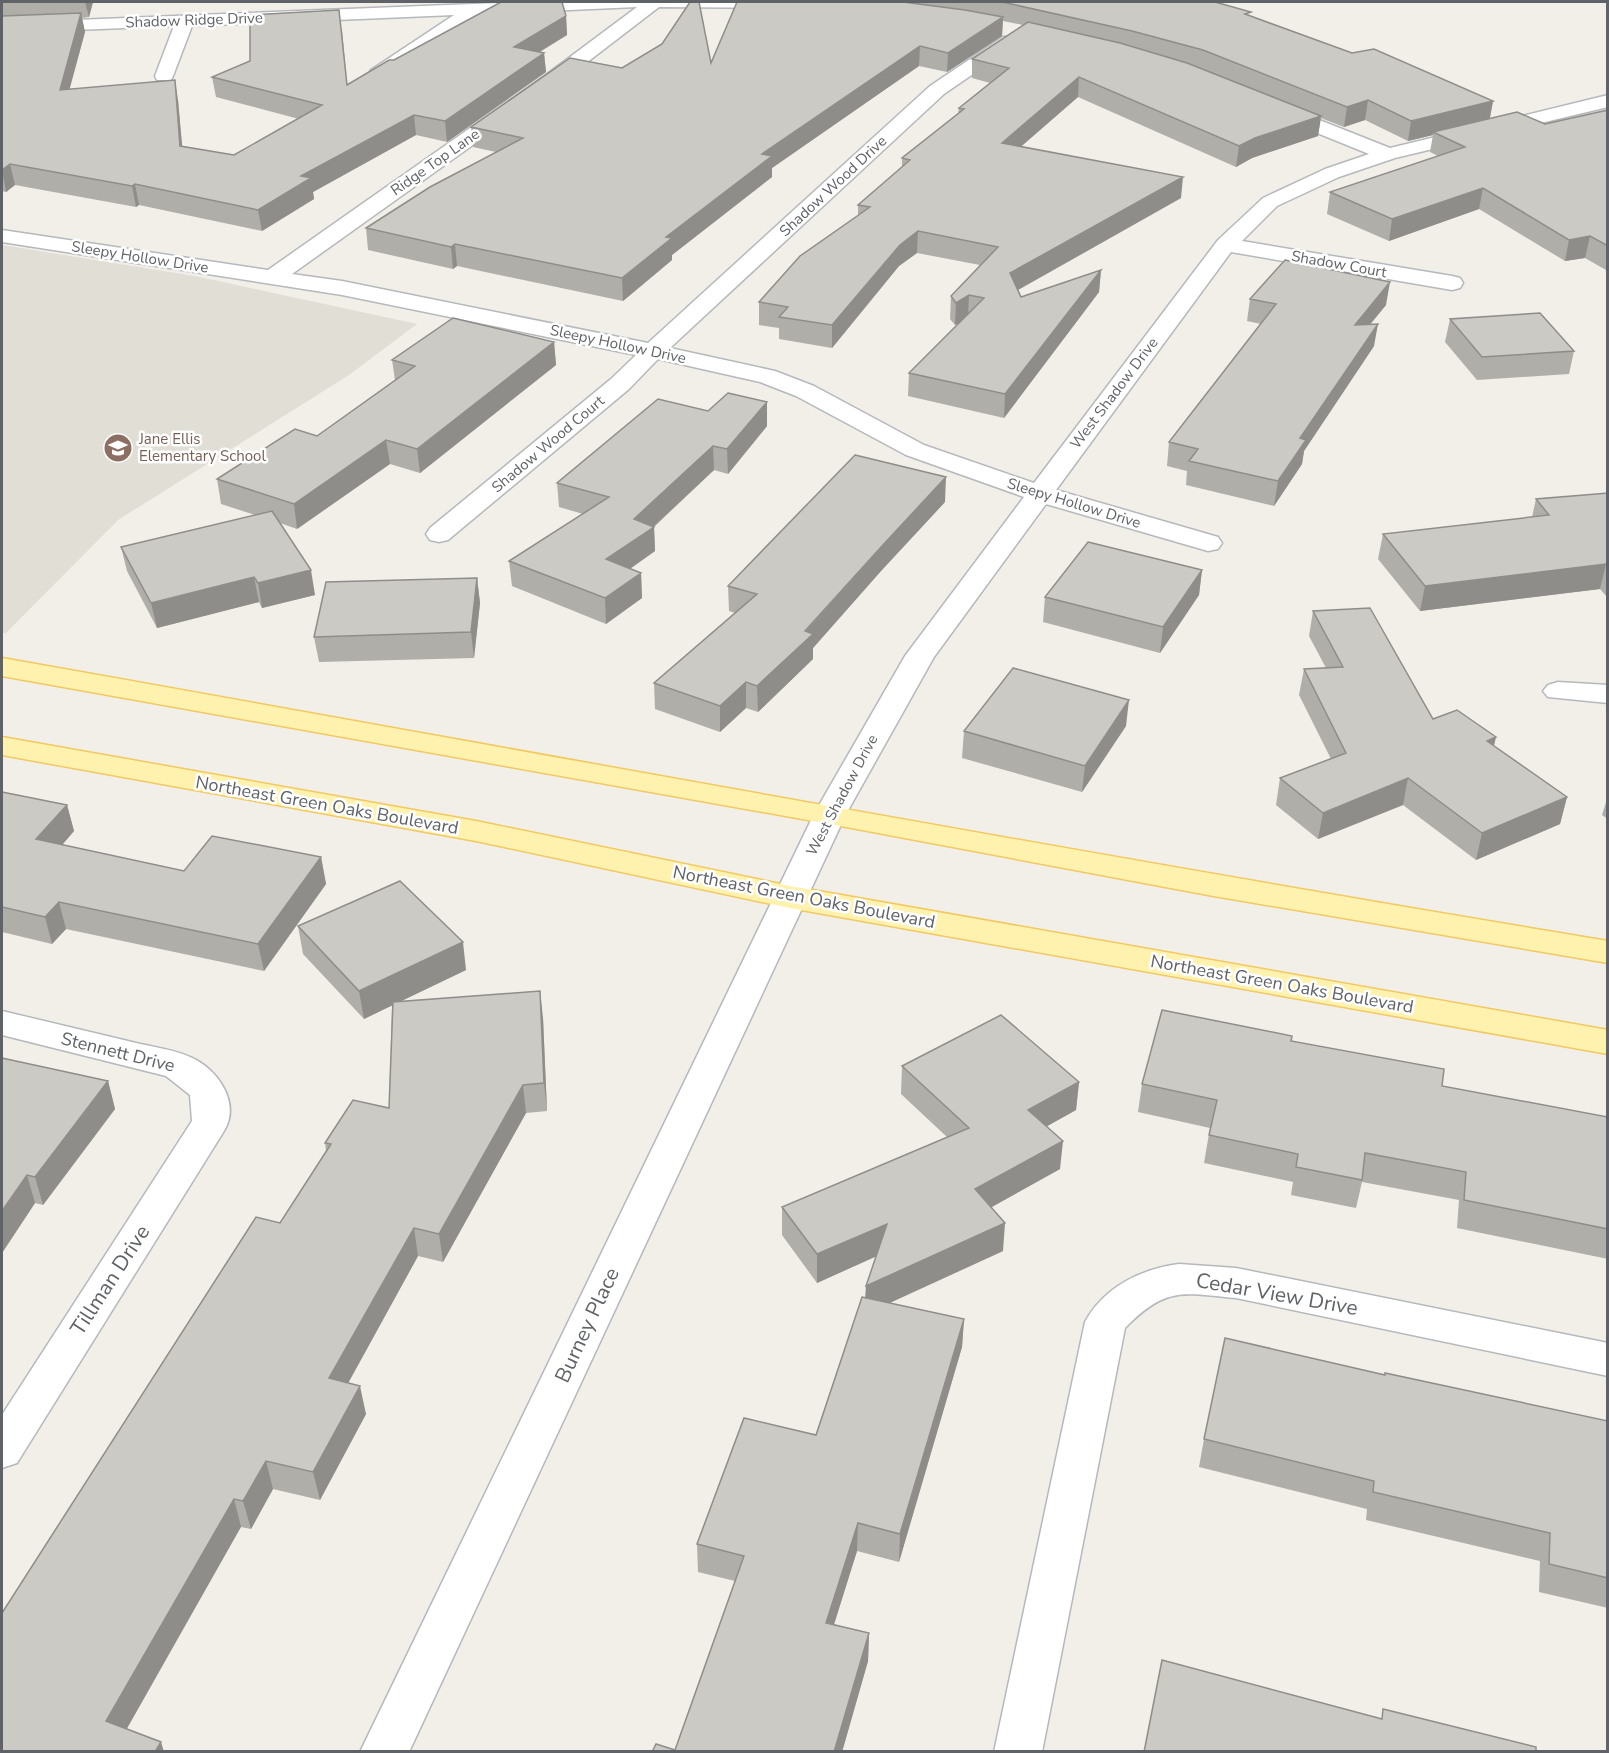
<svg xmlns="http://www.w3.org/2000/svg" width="1609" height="1753" viewBox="0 0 1609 1753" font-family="'Nunito Sans',sans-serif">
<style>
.education{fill:#e1ded6}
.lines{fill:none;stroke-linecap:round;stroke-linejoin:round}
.minor-casing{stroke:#b5b8bc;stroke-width:3}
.major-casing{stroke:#f2c960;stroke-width:3}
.minor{fill:#fff;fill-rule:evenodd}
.major{fill:#fff2af;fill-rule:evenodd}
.wall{fill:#afaea9}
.shaded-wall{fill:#8f8d8a}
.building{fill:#cccac5;stroke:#8f8d8a;stroke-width:1.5}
.labels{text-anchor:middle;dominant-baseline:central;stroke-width:5;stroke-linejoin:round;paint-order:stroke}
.far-street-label{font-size:15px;fill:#5f6368;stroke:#fff}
.far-education-label{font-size:15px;fill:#785e54;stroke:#fff;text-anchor:start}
.street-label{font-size:18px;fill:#5f6368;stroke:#fff}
.near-street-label{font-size:21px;fill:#5f6368;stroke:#fff}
</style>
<rect width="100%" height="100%" fill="#f1efe8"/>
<path class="education" d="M 2,245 L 195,276 L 417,324 L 349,375 L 118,520 L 6,633 L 2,633 Z"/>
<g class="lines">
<g class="minor-casing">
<path id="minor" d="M 524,2 L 790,3 L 787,7 L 781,8 L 659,7 L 564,80 L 292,274 L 342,281 L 648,343 L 930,86 L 1003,37 L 1015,37 L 1018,41 L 1015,45 L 944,94 L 670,348 L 775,371 L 814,386 L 924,445 L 1034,483 L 1218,240 L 1263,198 L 1325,169 L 1369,154 L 1270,114 L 1267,110 L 1270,106 L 1284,106 L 1390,148 L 1608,95 L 1608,107 L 1395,158 L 1339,177 L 1277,206 L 1242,241 L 1452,276 L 1460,278 L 1463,283 L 1460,288 L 1452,290 L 1231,252 L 1056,490 L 1218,537 L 1222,543 L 1218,549 L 1208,551 L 1046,504 L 934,657 L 846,814 L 409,1752 L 360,1752 L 814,814 L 905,656 L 1024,497 L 906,455 L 796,396 L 760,382 L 658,359 L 629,389 L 448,540 L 439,542 L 430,540 L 426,534 L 430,528 L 611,379 L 636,355 L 342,295 L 2,242 L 2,230 L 268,270 L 550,72 L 637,7 L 479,14 L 385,78 L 371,78 L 369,74 L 371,70 L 454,15 L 192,26 L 173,76 L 171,80 L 157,80 L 155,76 L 174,26 L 2,33 L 2,23 Z
M 1558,682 L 1608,685 L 1608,703 L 1548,697 L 1543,691 L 1548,685 Z
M 2,1011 C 45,1021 89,1032 132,1042 C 151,1047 173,1049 190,1057 C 218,1069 241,1103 224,1131 L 17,1463 L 2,1468 L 2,1415 L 192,1121 L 190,1095 L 166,1076 L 2,1035 Z
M 1179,1264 L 1236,1268 L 1608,1343 L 1608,1376 L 1236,1298 C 1182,1293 1166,1286 1125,1328 L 1042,1752 L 994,1752 L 1085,1322 C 1104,1287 1141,1269 1179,1264 Z"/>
</g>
<g class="major-casing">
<path id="major" d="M 2,658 C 537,753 1071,852 1608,941 L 1608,963 L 1208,895 L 830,824 L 2,676 Z
M 2,737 L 476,821 L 790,886 L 1608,1030 L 1608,1054 L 790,908 L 476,841 L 2,755 Z"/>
</g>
<use href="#minor" class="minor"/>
<use href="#major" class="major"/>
</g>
<path class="wall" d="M 2,2 L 93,2 L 89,17 L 82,18 L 85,32 L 69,89 L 178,100 L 182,146 L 234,155 L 299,119 L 216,97 L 212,77 L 342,29 L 347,84 L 394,60 L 566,16 L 567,35 L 540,52 L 544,53 L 546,72 L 447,142 L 416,135 L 313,192 L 314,199 L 262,231 L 139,205 L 136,207 L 15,185 L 6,192 L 2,191 Z
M 737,2 L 1215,2 L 1250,16 L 1352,53 L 1493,101 L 1490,118 L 1545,124 L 1608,110 L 1608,270 L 1606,270 L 1585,258 L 1565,261 L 1479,209 L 1389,241 L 1327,214 L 1330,192 L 1438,156 L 1430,152 L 1433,135 L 1408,141 L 1365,120 L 1344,127 L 1321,118 L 1318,136 L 1252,158 L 1236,167 L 1078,97 L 1020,147 L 1181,198 L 1018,290 L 1021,297 L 1101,270 L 1099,292 L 1004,418 L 908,396 L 909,373 L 959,323 L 955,325 L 950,319 L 951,296 L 980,265 L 917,253 L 899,266 L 832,348 L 779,339 L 779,328 L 759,325 L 759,302 L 858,215 L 858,205 L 902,167 L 902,158 L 958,113 L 959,108 L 990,83 L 972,78 L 972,59 L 1023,25 L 1003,21 L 1002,36 L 947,72 L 919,66 L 772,168 L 772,177 L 672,255 L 672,260 L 623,301 L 457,266 L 453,269 L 368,250 L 366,228 L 496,152 L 473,147 L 471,127 L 622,68 L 711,63 Z
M 1250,299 L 1386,305 L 1370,324 L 1374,346 L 1304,451 L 1302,464 L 1274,506 L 1186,485 L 1187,471 L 1167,466 L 1169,442 L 1261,324 L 1247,321 Z
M 1450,319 L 1574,351 L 1569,374 L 1477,380 L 1445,342 Z
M 554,342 L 556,365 L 420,473 L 390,464 L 297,529 L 280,523 L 315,595 L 262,608 L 259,602 L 157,628 L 127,571 L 121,547 L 255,515 L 221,504 L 217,479 L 317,436 L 395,380 L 392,360 Z
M 767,402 L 767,426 L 728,474 L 714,470 L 654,527 L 655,551 L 630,569 L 641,573 L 642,598 L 606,624 L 512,586 L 509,561 L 583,514 L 559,507 L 557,483 L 708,411 Z
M 1608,493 L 1608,598 L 1600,589 L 1420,611 L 1378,559 L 1383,534 L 1532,517 L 1536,499 Z
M 945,502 L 881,571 L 813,648 L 813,659 L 758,712 L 746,708 L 720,732 L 655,709 L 654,683 L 735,613 L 729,611 L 728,586 Z
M 1202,570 L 1199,595 L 1160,653 L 1043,622 L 1045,597 Z
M 477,578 L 480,603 L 474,658 L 319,662 L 314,637 Z
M 1313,611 L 1433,719 L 1494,746 L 1567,797 L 1560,824 L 1476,860 L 1403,805 L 1318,839 L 1276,805 L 1280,778 L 1331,759 L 1299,695 L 1304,669 L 1326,668 L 1309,636 Z
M 1126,726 L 1082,792 L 962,758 L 964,731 Z
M 2,792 L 67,805 L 74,831 L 62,845 L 184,871 L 321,857 L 326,884 L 264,971 L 66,929 L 52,944 L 2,932 Z
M 1608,796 L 1608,819 L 1602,815 Z
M 298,926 L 466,970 L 401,1001 L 543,1018 L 547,1111 L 526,1113 L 443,1262 L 418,1256 L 348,1383 L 366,1414 L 320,1500 L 273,1489 L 251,1529 L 241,1527 L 2,1752 L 280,1223 L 326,1151 L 325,1143 L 389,1108 L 392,1005 L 364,1019 L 303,954 Z
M 1291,1041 L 1442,1086 L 1608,1117 L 1608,1259 L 1457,1228 L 1459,1200 L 1362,1182 L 1356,1208 L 1291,1195 L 1293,1182 L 1204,1163 L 1210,1128 L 1138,1112 L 1142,1084 Z
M 2,1058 L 108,1081 L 115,1109 L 43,1205 L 35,1203 L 2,1253 Z
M 902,1066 L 1079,1082 L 1076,1110 L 1047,1126 L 1060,1169 L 991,1207 L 1003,1251 L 890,1303 L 964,1319 L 962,1347 L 899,1562 L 857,1551 L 834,1624 L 869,1633 L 868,1661 L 842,1752 L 652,1752 L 675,1750 L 735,1581 L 698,1572 L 697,1544 L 816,1435 L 865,1298 L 866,1286 L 876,1256 L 817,1283 L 782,1235 L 782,1207 L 947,1137 L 901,1094 Z
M 1385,1375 L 1608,1421 L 1608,1608 L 1539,1592 L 1540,1561 L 1366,1520 L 1367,1509 L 1199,1467 L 1204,1439 Z"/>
<path class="shaded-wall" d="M 85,2 L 93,2 L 89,17 Z
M 81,13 L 85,32 L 64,110 L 60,90 Z
M 566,16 L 567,35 L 516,66 L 514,47 Z
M 1003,17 L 1002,36 L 947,72 L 948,53 Z
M 920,46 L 919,66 L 772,168 L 772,177 L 672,255 L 672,260 L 623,301 L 622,278 L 666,237 L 762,154 Z
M 544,53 L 546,72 L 447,142 L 445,121 Z
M 1079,77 L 1078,97 L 1001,164 L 1002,143 Z
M 175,80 L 178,100 L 184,167 L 180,146 Z
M 1368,100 L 1365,120 L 1344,127 L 1347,107 Z
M 1493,101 L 1489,122 L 1433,132 L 1433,135 L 1408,141 L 1411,121 Z
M 414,115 L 416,135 L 313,192 L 314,199 L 262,231 L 258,210 L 301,176 Z
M 1321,116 L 1318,136 L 1252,158 L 1236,167 L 1239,146 L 1255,138 Z
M 10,164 L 15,185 L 6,192 L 2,170 Z
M 1183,177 L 1181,198 L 1009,295 L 1010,273 Z
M 135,184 L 139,205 L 136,207 L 132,186 Z
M 1483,188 L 1479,209 L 1389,241 L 1392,219 Z
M 918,231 L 917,253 L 899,266 L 832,348 L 832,325 L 900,245 Z
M 1590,236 L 1585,258 L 1565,261 L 1569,240 Z
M 455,244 L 457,266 L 453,269 L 451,247 Z
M 1101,270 L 1099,292 L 1004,418 L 1005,394 Z
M 1390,282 L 1386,305 L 1351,348 L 1355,325 Z
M 969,295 L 968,318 L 955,325 L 956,303 Z
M 1378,324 L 1374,346 L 1304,451 L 1302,464 L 1274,506 L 1278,481 L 1300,438 Z
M 554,342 L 556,365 L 420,473 L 417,449 Z
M 767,402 L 767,426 L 728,474 L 727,449 Z
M 386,440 L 390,464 L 297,529 L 294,504 Z
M 713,446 L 714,470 L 653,527 L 654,527 L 655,551 L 608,584 L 606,559 L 634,519 Z
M 946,477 L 945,502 L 881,571 L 813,648 L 813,659 L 758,712 L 757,686 L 882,546 Z
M 1606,564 L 1600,589 L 1420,611 L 1425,586 Z
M 311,570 L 315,595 L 262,608 L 258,583 Z
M 1202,570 L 1199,595 L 1160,653 L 1163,627 Z
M 641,573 L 642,598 L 606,624 L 605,598 Z
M 254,577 L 259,602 L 157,628 L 151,603 Z
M 477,578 L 480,603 L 474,658 L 471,632 Z
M 746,682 L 746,708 L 720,732 L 720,706 Z
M 1129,700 L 1126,726 L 1082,792 L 1085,766 Z
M 1496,737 L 1490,764 L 1487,741 Z
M 1408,778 L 1403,805 L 1318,839 L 1323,813 Z
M 1567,797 L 1560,824 L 1476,860 L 1482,833 Z
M 67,805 L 74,831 L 44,866 L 36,839 Z
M 321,857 L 326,884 L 264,971 L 258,944 Z
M 59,902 L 66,929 L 52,944 L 45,917 Z
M 463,942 L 466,970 L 364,1019 L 359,991 Z
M 540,991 L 543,1018 L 547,1111 L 544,1083 Z
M 108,1081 L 115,1109 L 43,1205 L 35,1177 Z
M 1079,1082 L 1076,1110 L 1026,1138 L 1028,1110 Z
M 523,1085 L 526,1113 L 443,1262 L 439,1234 Z
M 1063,1141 L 1060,1169 L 974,1217 L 975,1189 Z
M 27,1175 L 35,1203 L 2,1253 L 2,1211 Z
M 1005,1223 L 1003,1251 L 865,1314 L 866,1286 Z
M 887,1224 L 886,1252 L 817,1283 L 817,1254 Z
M 414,1228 L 418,1256 L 335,1407 L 329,1378 Z
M 964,1319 L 962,1347 L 899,1562 L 900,1534 Z
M 360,1386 L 366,1414 L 320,1500 L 313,1472 Z
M 266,1461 L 273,1489 L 251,1529 L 243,1501 Z
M 234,1499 L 241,1527 L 116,1748 L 106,1721 Z
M 858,1523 L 857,1551 L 826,1650 L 826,1623 Z
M 869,1633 L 868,1661 L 842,1752 L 834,1752 Z
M 161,1742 L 164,1752 L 155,1752 Z"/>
<path class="building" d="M 501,2 L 562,2 L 566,16 L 514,47 L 544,53 L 445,121 L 414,115 L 301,176 L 311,178 L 258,210 L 135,184 L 132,186 L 10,164 L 2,170 L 2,16 L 81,13 L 60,90 L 175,80 L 180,146 L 234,155 L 322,105 L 212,77 L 250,61 L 250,15 L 339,10 L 347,85 L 389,60 L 394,60 Z
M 690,2 L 699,2 L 711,63 L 737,2 L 903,2 L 965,10 L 1003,17 L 948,53 L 920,46 L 762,154 L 772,156 L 666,237 L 672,238 L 622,278 L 455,244 L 451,247 L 366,228 L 430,187 L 523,138 L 471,127 L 570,58 L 622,68 L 662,44 Z
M 1002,2 L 1215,2 L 1251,12 L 1245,14 L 1352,53 L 1374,49 L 1493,101 L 1411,121 L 1368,100 L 1347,107 L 1203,50 L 1132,31 Z
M 1028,22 L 1120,43 L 1187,63 L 1321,116 L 1255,138 L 1239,146 L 1079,77 L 1002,143 L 1183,177 L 1010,273 L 1021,297 L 1101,270 L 1005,394 L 909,373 L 984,298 L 969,295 L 956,303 L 951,296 L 998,247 L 918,231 L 900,245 L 832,325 L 779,317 L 788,307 L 759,302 L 800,256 L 870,207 L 858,205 L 910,160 L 902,158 L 964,109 L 959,108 L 1009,68 L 972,59 Z
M 1608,110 L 1608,246 L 1590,236 L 1569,240 L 1483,188 L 1392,219 L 1330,192 L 1465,147 L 1433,132 L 1517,112 L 1545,124 Z
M 1285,260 L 1390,282 L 1355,325 L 1378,324 L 1300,438 L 1306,440 L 1278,481 L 1189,461 L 1198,449 L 1169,442 L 1276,304 L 1250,299 Z
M 1540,313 L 1574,351 L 1482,357 L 1450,319 Z
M 453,318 L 554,342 L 417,449 L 386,440 L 294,504 L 217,479 L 295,429 L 317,436 L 415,366 L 392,360 Z
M 728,393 L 767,402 L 727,449 L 713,446 L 634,519 L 654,527 L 606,559 L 641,573 L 605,598 L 509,561 L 609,497 L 557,483 L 658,399 L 708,411 Z
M 855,455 L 946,477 L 882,546 L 805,631 L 813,634 L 757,686 L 746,682 L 720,706 L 654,683 L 757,594 L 728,586 Z
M 1608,493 L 1608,565 L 1606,564 L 1425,586 L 1383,534 L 1549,515 L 1536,499 Z
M 272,511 L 311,570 L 258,583 L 254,577 L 151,603 L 121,547 Z
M 1088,542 L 1202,570 L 1163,627 L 1045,597 Z
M 477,578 L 471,632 L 314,637 L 326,582 Z
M 1370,608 L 1433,719 L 1457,710 L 1496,737 L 1487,741 L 1567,797 L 1482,833 L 1408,778 L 1323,813 L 1280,778 L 1346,753 L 1304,669 L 1343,667 L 1313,611 Z
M 1013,668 L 1129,700 L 1085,766 L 964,731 Z
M 2,792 L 67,805 L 36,839 L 184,871 L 212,836 L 321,857 L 258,944 L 59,902 L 45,917 L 2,907 Z
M 400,881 L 463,942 L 359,991 L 298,926 Z
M 540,991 L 544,1083 L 523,1085 L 439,1234 L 414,1228 L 329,1378 L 360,1386 L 313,1472 L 266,1461 L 243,1501 L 234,1499 L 106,1721 L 161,1742 L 155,1752 L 2,1752 L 2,1613 L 256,1217 L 280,1223 L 331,1144 L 325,1143 L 353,1100 L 389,1108 L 393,1002 Z
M 1162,1010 L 1292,1036 L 1291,1041 L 1444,1069 L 1442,1086 L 1608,1117 L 1608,1229 L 1464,1200 L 1466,1172 L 1365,1153 L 1362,1180 L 1296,1167 L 1298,1154 L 1209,1135 L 1217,1100 L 1142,1084 Z
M 1001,1015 L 1079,1082 L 1028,1110 L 1063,1141 L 975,1189 L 1005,1223 L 866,1286 L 887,1224 L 817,1254 L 782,1207 L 969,1128 L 902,1066 Z
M 2,1058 L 108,1081 L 35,1177 L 27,1175 L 2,1211 Z
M 862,1297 L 964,1319 L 900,1534 L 858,1523 L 826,1623 L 869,1633 L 834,1752 L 652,1752 L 656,1744 L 675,1750 L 744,1556 L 697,1544 L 744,1418 L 816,1435 Z
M 1225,1338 L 1385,1375 L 1385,1373 L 1608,1421 L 1608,1578 L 1549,1564 L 1550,1533 L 1373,1492 L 1374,1481 L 1204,1439 Z
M 1162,1660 L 1382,1719 L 1383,1709 L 1536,1747 L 1536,1752 L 1144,1752 Z"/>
<defs>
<g id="school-disc" transform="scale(1.5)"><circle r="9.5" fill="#8d6e63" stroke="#fff"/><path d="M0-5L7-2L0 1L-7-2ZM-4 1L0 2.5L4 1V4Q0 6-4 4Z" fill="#fff"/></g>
</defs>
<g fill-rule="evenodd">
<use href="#school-disc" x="118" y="448"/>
</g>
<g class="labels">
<g class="far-street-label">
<text transform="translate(194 20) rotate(-2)">Shadow Ridge Drive</text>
<text transform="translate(435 162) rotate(-35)">Ridge Top Lane</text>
<text transform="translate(833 186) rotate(-43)">Shadow Wood Drive</text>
<text transform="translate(140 257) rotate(9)">Sleepy Hollow Drive</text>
<text transform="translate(1339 264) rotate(10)">Shadow Court</text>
<text transform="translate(618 344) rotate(12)">Sleepy Hollow Drive</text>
<text transform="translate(1114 393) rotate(-53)">West Shadow Drive</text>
<text transform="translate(548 444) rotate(-40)">Shadow Wood Court</text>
<text transform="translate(1074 503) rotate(17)">Sleepy Hollow Drive</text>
<text transform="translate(842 795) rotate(-62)">West Shadow Drive</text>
</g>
<g class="far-education-label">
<text x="139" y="439">Jane Ellis<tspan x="139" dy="17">Elementary School</tspan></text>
</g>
<g class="street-label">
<text transform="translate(327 805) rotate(10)">Northeast Green Oaks Boulevard</text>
<text transform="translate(804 897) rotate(11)">Northeast Green Oaks Boulevard</text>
<text transform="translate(1282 984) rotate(10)">Northeast Green Oaks Boulevard</text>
<text transform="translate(118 1052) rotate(14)">Stennett Drive</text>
</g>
<g class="near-street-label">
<text transform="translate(110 1280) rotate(-57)">Tillman Drive</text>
<text transform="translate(1277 1294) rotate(10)">Cedar View Drive</text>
<text transform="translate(587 1325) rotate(-65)">Burney Place</text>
</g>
</g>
<rect width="1609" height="1753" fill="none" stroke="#5f6368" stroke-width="6"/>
</svg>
